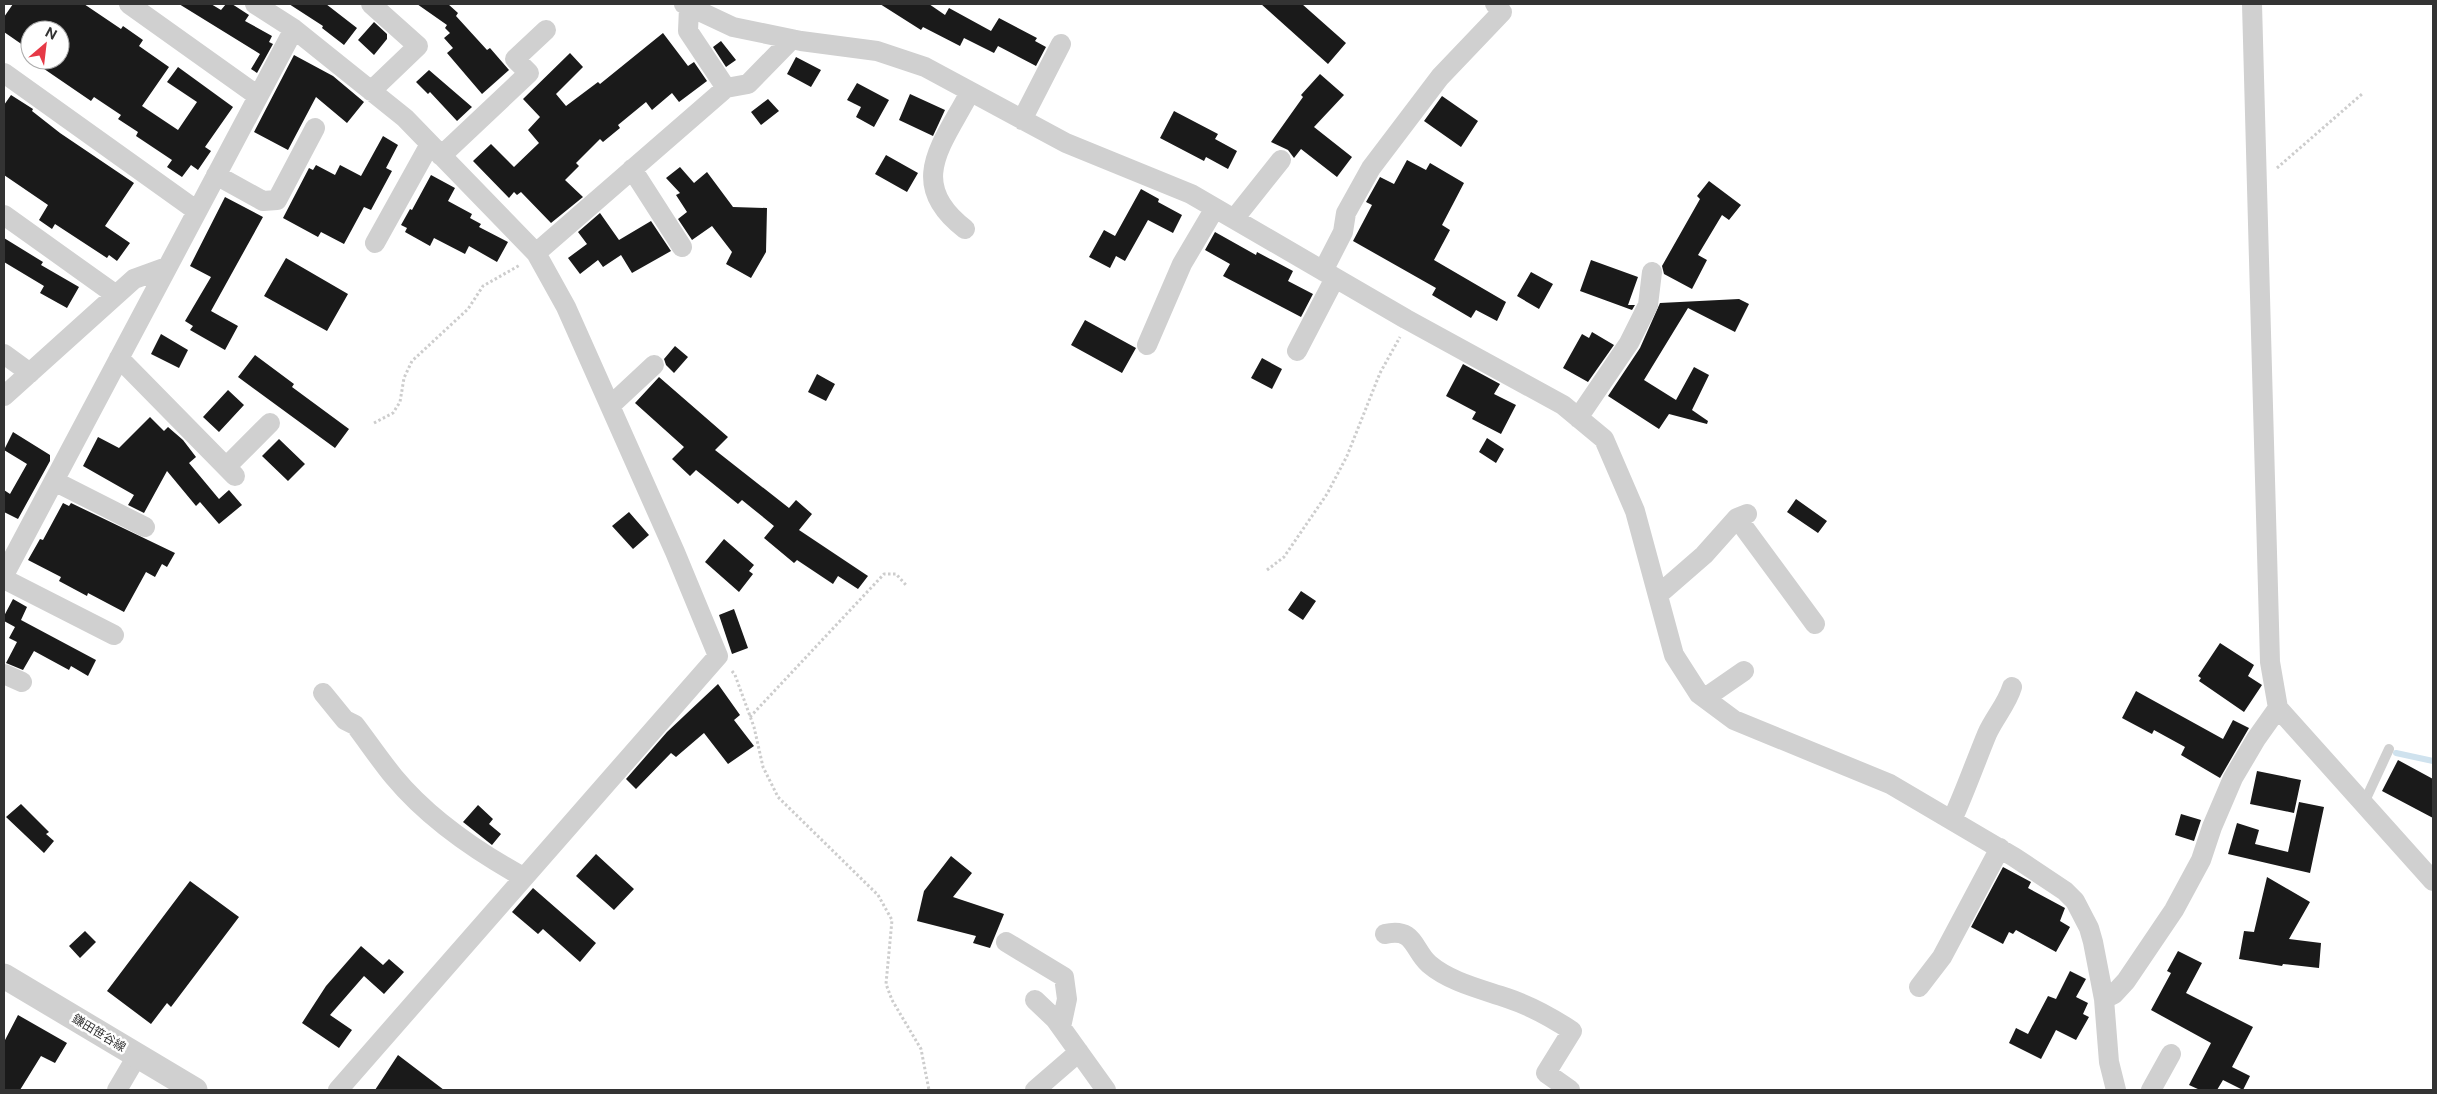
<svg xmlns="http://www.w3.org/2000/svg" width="2437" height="1094" viewBox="0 0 2437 1094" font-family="'Public Sans','Noto Sans JP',sans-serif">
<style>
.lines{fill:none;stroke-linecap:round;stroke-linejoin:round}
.stream{stroke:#cfe2ee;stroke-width:6}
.building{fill:#1a1a1a}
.path{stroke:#cdcdcd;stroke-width:3;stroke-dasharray:2.5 2.5;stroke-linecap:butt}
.service{stroke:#d0d0d0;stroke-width:10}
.minor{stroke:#d0d0d0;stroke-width:20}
.tertiary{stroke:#d0d0d0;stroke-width:25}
.labels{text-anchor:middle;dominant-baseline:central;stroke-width:5;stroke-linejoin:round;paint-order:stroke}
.street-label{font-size:12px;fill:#333;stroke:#fff}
</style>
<rect width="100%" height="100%" fill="#fff"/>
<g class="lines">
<path class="stream" d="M 2396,753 L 2433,761"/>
</g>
<path class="building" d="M 13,4 L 84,4 L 121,29 L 123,26 L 143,40 L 139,46 L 169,67 L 142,106 L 178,130 L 197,102 L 167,82 L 178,67 L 233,107 L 205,147 L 211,151 L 198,170 L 191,165 L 182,177 L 167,167 L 172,160 L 136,136 L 138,132 L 118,119 L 121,115 L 94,97 L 91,101 L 31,60 L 60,60 L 60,30 L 30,30 L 30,50 L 4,32 L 4,17 Z
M 179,4 L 211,4 L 221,10 L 226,4 L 232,4 L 249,15 L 245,21 L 272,36 L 269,42 L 273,44 L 257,73 L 251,69 L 260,54 Z
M 289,4 L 326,4 L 357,28 L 344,45 L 322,28 L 323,26 Z
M 417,4 L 448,4 L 458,13 L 456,16 L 487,50 L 490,48 L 509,70 L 482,94 L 447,53 L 453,48 L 444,38 L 450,33 L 445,28 L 447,25 Z
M 880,4 L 929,4 L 945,15 L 949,8 L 991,31 L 999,18 L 1037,38 L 1035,41 L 1046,47 L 1036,66 L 998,46 L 994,53 L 964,38 L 960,46 L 923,27 L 921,30 Z
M 1261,4 L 1302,4 L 1346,43 L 1328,64 Z
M 374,22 L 387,34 L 387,39 L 374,55 L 358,40 Z
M 663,33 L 688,66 L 694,62 L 707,81 L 679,102 L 672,93 L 652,110 L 646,102 L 618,125 L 620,128 L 603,142 L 600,139 L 576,163 L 579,166 L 565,180 L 583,197 L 551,223 L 521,192 L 517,195 L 514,192 L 509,198 L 473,161 L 491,144 L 514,167 L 539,143 L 528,130 L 540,117 L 523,99 L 570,53 L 583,67 L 556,94 L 566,106 L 598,82 L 600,84 Z
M 721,41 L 736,60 L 726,67 L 713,47 Z
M 294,55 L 333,76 L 364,102 L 347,123 L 316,97 L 288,150 L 254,132 Z
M 796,57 L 821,70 L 811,87 L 787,74 Z
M 429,70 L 472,107 L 457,121 L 430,92 L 428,94 L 416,82 Z
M 1320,74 L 1344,95 L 1314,127 L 1352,157 L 1337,177 L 1301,149 L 1294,158 L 1288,150 L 1271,142 L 1303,97 L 1301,95 Z
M 857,83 L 889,100 L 874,127 L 856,117 L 861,107 L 847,100 Z
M 910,94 L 945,110 L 933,136 L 899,120 Z
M 11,95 L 33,109 L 32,111 L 60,133 L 134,183 L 105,226 L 130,243 L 117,261 L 109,255 L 107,258 L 55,224 L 52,229 L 39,220 L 48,205 L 4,175 L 4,105 Z
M 1442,96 L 1478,121 L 1461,147 L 1424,121 Z
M 768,99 L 779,111 L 761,125 L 751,112 Z
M 1174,111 L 1218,134 L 1215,139 L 1237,151 L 1228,169 L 1206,157 L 1204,161 L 1160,138 Z
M 383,136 L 398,145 L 386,168 L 392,171 L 371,210 L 364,207 L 344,244 L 321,232 L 318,237 L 283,218 L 309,168 L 313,170 L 316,165 L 335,175 L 340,165 L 361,176 Z
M 886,155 L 918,173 L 907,192 L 875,174 Z
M 1407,160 L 1426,170 L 1430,163 L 1464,183 L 1442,225 L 1450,230 L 1434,260 L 1506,302 L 1497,321 L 1476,310 L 1471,318 L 1432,295 L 1436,288 L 1353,241 L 1372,205 L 1366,202 L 1380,177 L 1394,184 Z
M 680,167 L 694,183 L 707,172 L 733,207 L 767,208 L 766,252 L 751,278 L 726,264 L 732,252 L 712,226 L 692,240 L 678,219 L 687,212 L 676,195 L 680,193 L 666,178 Z
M 431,175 L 455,188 L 448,201 L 472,214 L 470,218 L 481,224 L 479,227 L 508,242 L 497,262 L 469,246 L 465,254 L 434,238 L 430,246 L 405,232 L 407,228 L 401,225 L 410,209 L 412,210 Z
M 1709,181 L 1741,205 L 1729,220 L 1722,215 L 1698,255 L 1707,260 L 1692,289 L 1664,274 L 1662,266 L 1700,199 L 1697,196 Z
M 1141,189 L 1159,199 L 1158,202 L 1182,215 L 1173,233 L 1148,220 L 1125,261 L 1116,256 L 1110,268 L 1089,257 L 1104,230 L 1115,236 Z
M 225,197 L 263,217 L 211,311 L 238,326 L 225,350 L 190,330 L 193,326 L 185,321 L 211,277 L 190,266 Z
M 600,213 L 619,240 L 651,221 L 671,251 L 632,273 L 621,255 L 603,267 L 598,260 L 580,274 L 568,258 L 587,244 L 578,232 Z
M 1215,232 L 1256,255 L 1257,252 L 1293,271 L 1288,281 L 1313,294 L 1301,317 L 1223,276 L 1230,264 L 1205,250 Z
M 4,238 L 43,262 L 41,265 L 79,287 L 67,308 L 40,293 L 44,286 L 4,262 Z
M 286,258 L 348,294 L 327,331 L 264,296 Z
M 1591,260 L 1638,277 L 1628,305 L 1635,305 L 1632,310 L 1580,291 Z
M 1531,272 L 1553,284 L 1539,309 L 1517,296 Z
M 1739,299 L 1749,304 L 1735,332 L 1688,308 L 1644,380 L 1676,400 L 1694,367 L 1709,375 L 1692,410 L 1708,421 L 1707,424 L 1669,414 L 1659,429 L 1608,396 L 1640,348 L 1660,303 Z
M 1085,320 L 1136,348 L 1122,373 L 1071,345 Z
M 1592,332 L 1614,345 L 1588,382 L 1563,368 L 1582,334 L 1589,338 Z
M 161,334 L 188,350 L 179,368 L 151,354 Z
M 675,346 L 688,357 L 674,373 L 666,365 L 664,359 Z
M 255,355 L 294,384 L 292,387 L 349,429 L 335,448 L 238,377 Z
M 1262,358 L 1282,369 L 1272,389 L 1251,378 Z
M 1463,364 L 1500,384 L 1494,394 L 1516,405 L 1501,434 L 1472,419 L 1476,412 L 1446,396 Z
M 817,374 L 835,384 L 826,401 L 808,392 Z
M 659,377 L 728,437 L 715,450 L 789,508 L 796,500 L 812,514 L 799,530 L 868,576 L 858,589 L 838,576 L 833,584 L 797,560 L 794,563 L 764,538 L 774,526 L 742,500 L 738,504 L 696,470 L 690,476 L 672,459 L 684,447 L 635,403 Z
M 228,390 L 244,405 L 219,432 L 203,417 Z
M 150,417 L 164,431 L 168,427 L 183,440 L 196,457 L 189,463 L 219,499 L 229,490 L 242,505 L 219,524 L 200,502 L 196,506 L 167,471 L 144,513 L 128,505 L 134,495 L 83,466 L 98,437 L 119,448 Z
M 13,432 L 50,455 L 50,461 L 18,519 L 4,512 L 4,490 L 10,494 L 27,464 L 4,450 Z
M 1487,438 L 1504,449 L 1496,463 L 1479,452 Z
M 279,439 L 305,464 L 288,481 L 262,456 Z
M 1796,499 L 1827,521 L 1818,533 L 1787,512 Z
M 63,503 L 69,506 L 71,503 L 175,553 L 167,567 L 162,564 L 155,577 L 146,572 L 124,612 L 88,593 L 87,596 L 59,581 L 61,577 L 28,560 L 40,539 L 43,540 Z
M 629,512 L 649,535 L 633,549 L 612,526 Z
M 724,539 L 754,565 L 749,571 L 753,574 L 739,592 L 705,562 Z
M 1301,591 L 1316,601 L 1303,620 L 1288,610 Z
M 13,599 L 27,607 L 21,620 L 96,660 L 88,676 L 71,666 L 69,670 L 34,651 L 23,670 L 6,663 L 17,642 L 9,638 L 15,627 L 4,621 L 4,616 Z
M 734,609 L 748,648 L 732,654 L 719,615 Z
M 2220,643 L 2254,665 L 2248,676 L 2262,685 L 2244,712 L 2199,681 L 2201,678 L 2198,676 Z
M 718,684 L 740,715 L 734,720 L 754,746 L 728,764 L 704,733 L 676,757 L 671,753 L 636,789 L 626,779 L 667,732 Z
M 2136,691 L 2223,739 L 2233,720 L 2249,728 L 2220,778 L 2181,755 L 2185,747 L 2154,730 L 2152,734 L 2122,718 Z
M 2398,760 L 2433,779 L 2433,818 L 2382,791 Z
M 2257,771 L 2301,780 L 2294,813 L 2250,804 Z
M 2299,802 L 2324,807 L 2310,873 L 2228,854 L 2237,823 L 2259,830 L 2255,844 L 2288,852 Z
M 21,804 L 49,832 L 46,834 L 54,841 L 44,853 L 6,817 Z
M 478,805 L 493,819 L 489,824 L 501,834 L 492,845 L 463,822 Z
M 2181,814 L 2201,820 L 2194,841 L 2175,835 Z
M 596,854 L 634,889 L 614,910 L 576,876 Z
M 951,856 L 972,873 L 953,897 L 1004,914 L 990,948 L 973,943 L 976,936 L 917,921 L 924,891 Z
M 2003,867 L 2031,882 L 2028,888 L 2065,908 L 2060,921 L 2070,927 L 2056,952 L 2016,930 L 2013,934 L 2009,932 L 2003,944 L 1971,927 Z
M 2267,877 L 2310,902 L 2289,939 L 2321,943 L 2319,968 L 2283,964 L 2282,966 L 2239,959 L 2244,931 L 2254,932 Z
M 190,881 L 239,917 L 171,1007 L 167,1003 L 151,1024 L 107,991 Z
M 533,888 L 596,943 L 580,962 L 543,929 L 538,934 L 512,912 Z
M 85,931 L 96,942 L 80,958 L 69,946 Z
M 361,946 L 383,965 L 389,959 L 404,972 L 384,994 L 364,976 L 330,1015 L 352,1030 L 339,1048 L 302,1023 L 326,986 Z
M 2178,951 L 2202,963 L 2186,993 L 2253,1027 L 2232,1067 L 2250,1076 L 2243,1090 L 2223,1080 L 2217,1090 L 2200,1090 L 2189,1085 L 2211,1043 L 2151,1010 L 2171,973 L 2167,971 Z
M 2070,971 L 2086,979 L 2076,997 L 2088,1003 L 2083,1014 L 2089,1017 L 2076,1040 L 2056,1030 L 2041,1059 L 2009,1043 L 2016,1028 L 2028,1034 L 2048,996 L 2056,999 Z
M 18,1015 L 67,1043 L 55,1063 L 41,1056 L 20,1090 L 4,1090 L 4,1042 Z
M 398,1055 L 444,1090 L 375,1090 Z"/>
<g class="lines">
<path class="path" d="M 2277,168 L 2362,94
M 374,423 L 393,413 L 400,402 L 404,378 L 412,361 L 468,309 L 483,286 L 520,265
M 1267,570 L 1284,557 L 1327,494 L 1347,456 L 1380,373 L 1400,337
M 732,671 L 735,675 L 754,727 L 763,767 L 778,797 L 878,895 L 892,920 L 886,984 L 892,1000 L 921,1049 L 929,1090
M 750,717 L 884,574 L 896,574 L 906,585"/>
<path class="service" d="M 2364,803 L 2389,749"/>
<path class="minor" d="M 129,4 L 258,96
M 255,4 L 294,29 L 405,118 L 536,253 L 566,307 L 675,552 L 718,656 L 338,1090
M 684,4 L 733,27 L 801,41 L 877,51 L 925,67 L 1066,143 L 1191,194 L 1406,319 L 1563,405 L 1604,439 L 1635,511 L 1674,655 L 1699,694 L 1734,720 L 1890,784 L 2014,857 L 2065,891 L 2075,901 L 2089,928 L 2093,942 L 2104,999 L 2109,1062 L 2116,1090
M 2252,4 L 2270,662 L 2278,708 L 2433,881
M 4,73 L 197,211
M 726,88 L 748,84 L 792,39
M 371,91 L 418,46 L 371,4
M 1022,120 L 1061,44
M 441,156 L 529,73 L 515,59 L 546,30
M 632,169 L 682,247
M 216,175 L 263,201 L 277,200 L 315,128
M 4,215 L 116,295
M 1234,219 L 1281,160
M 965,229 C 905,183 943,144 970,92
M 375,243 L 430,144
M 536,253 L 726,88 L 688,31 L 689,8
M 1323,271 L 1343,232 L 1346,213 L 1371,168 L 1440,77 L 1502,12 L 1495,4
M 1147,345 L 1182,264 L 1215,208
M 1297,351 L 1335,278
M 4,354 L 30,373
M 119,358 L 235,476
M 4,396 L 134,279 L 167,267
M 610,406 L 654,365
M 1578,418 L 1629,343 L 1648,305 L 1652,272
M 226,467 L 270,423
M 54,481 L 145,527
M 1737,518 L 1815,624
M 4,575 L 294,29
M 4,579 L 114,635
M 1658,595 L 1704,555 L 1737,518 L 1747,514
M 4,674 L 22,682
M 323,693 L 345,720 L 355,725 C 368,742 380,760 394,777 C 428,818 476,851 523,877
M 1705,698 L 1744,671
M 1952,820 C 1965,792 1975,763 1987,734 C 1994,718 2007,704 2012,687
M 1385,934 C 1415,927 1413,950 1429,964 C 1450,982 1481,989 1507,998 C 1531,1006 1551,1017 1572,1031 L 1546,1073 L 1570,1090
M 1006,942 L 1064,977 L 1067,999 L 1061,1027
M 1919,987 L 1942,957 L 2000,848
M 2104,999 L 2114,994 L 2126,981 L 2174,910 L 2201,860 L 2212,827 L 2233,778 L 2256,739 L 2278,708
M 1035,1000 L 1055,1019 L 1106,1090
M 117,1090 L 137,1056
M 1035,1090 L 1079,1052
M 2151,1090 L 2171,1054"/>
<path class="tertiary" d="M 4,976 L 195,1090"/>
</g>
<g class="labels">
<g class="street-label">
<text transform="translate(99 1033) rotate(31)">鎌田笹谷線</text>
</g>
</g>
<rect width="2437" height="1094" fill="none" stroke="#333333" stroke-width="10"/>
<g transform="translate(45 45) rotate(28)"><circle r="24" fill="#ffffff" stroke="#adadad"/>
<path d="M0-4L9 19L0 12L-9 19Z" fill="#e63946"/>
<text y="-8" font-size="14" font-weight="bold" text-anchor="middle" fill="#333333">N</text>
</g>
</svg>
